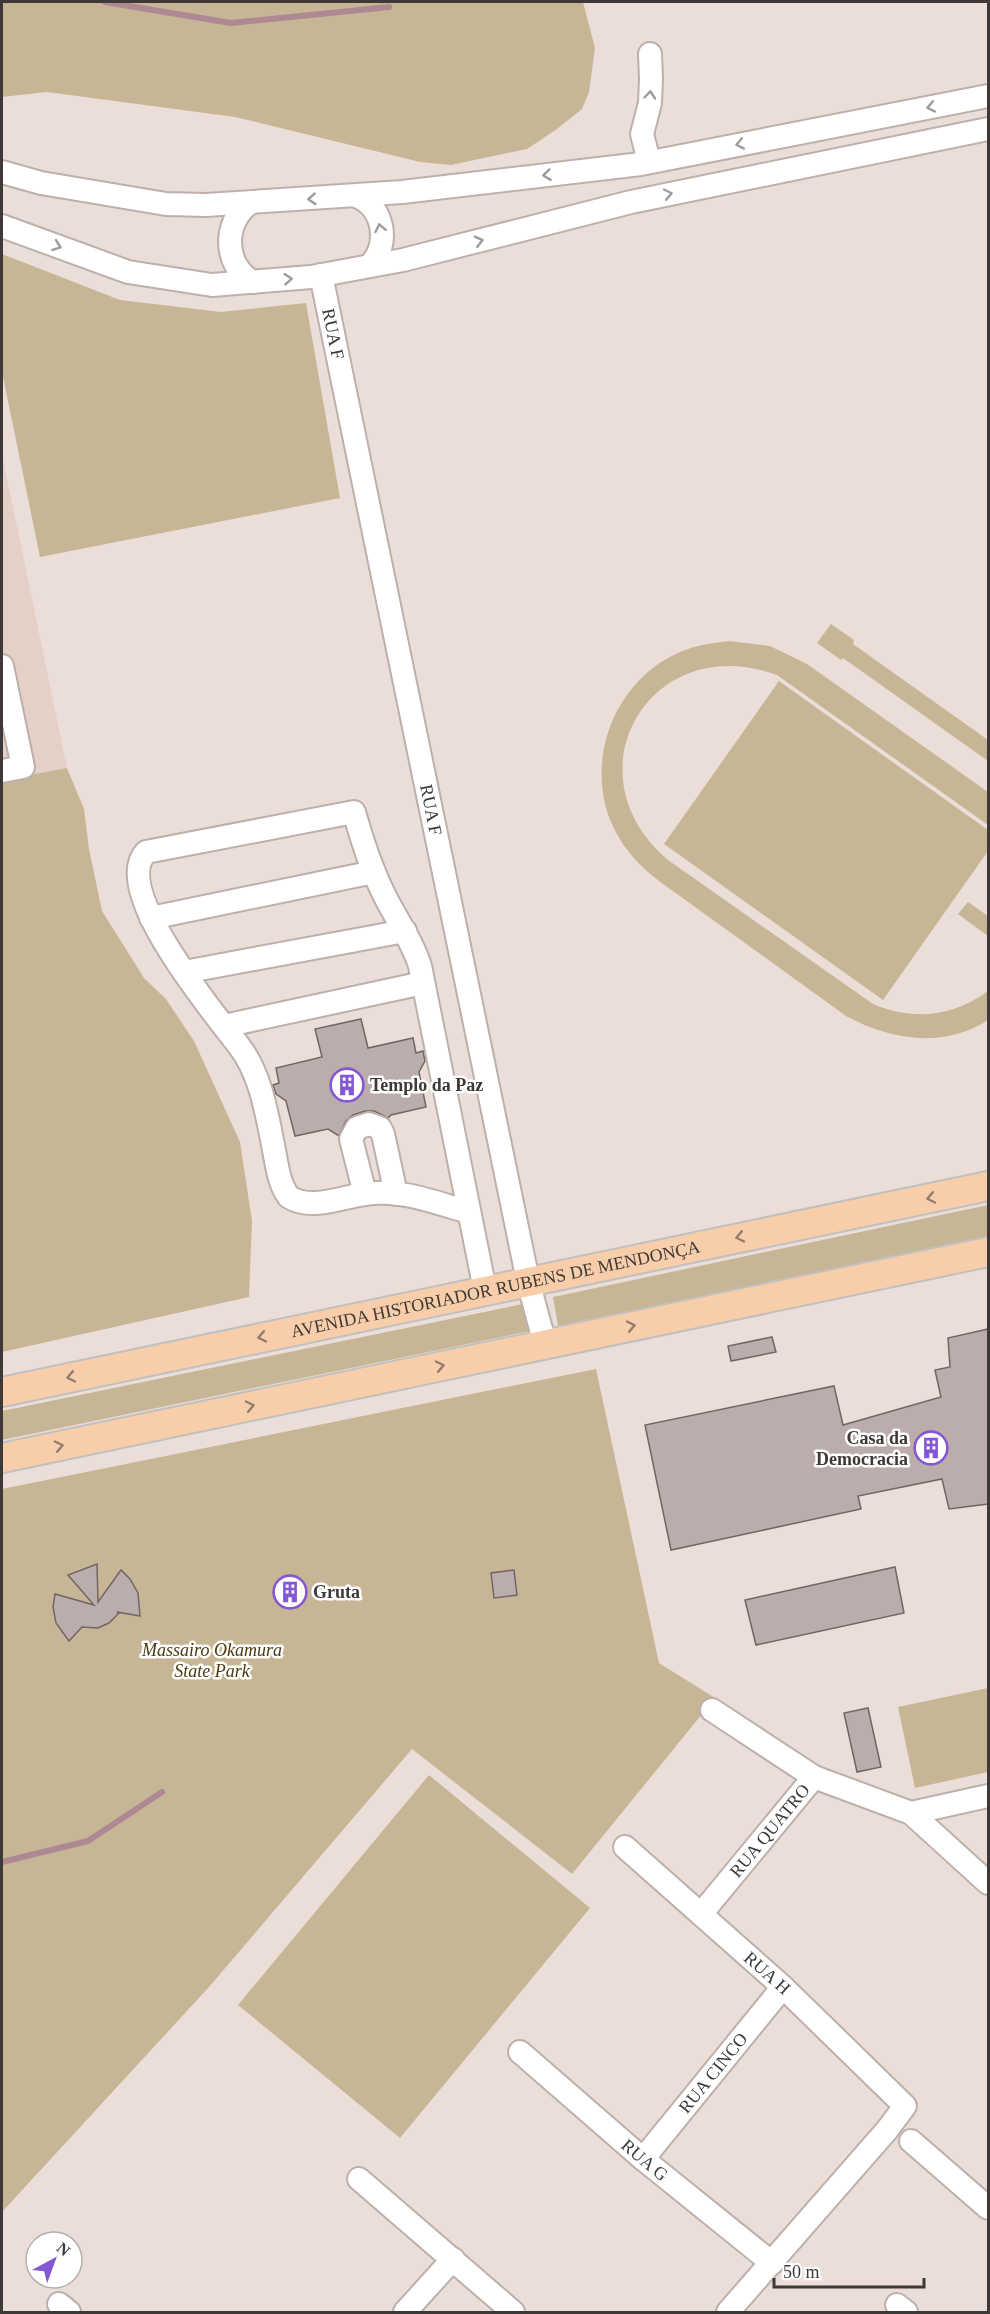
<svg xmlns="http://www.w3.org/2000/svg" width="990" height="2314" viewBox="0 0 990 2314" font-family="Georgia,serif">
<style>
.built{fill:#e5d0c8}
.green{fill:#c7b696}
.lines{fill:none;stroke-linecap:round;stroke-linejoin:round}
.stream{stroke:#ae8893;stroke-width:6}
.building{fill:#bbadac;stroke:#726565;stroke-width:1.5}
.minor-casing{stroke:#bdb0ab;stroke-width:26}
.major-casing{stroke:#c1c0bf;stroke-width:32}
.minor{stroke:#fff;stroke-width:22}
.major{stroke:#f8ceaa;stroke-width:28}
.oneway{stroke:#9e9c9b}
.oneway2{stroke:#927c6b}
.labels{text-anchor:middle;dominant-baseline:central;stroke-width:5;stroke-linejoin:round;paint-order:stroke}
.street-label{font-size:18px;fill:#3e3937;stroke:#fff}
.poi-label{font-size:18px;font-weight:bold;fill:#3e3937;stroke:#fff;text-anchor:start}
.park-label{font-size:18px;font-style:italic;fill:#4d390e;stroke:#fff}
</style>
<rect width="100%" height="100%" fill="#ebded9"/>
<path class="built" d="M 2,454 L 67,768 L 2,780 Z"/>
<path class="green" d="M 2,2 L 583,2 L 595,48 L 589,92 L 582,109 L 557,129 L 527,149 L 451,165 L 420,162 L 235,117 L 47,92 L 2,97 Z
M 2,254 L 120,300 L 221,312 L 306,303 L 340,498 L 40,557 L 2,372 Z
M 831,624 L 854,640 L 853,644 L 988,740 L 988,761 L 843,658 L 841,660 L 817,643 Z
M 729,641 L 770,646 L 807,664 L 988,792 L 988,825 L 777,675 C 650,628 566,774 668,860 L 873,1004 C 914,1021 952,1017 988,991 L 988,1020 C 944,1049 890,1040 846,1016 L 659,881 C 637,864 619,844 609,817 C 585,750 621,672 688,649 C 702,644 715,643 729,641 Z
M 779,681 L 988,830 L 988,851 L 883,1000 L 664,844 Z
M 67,768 L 84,809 L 89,849 L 102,911 L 144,978 L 166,999 L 194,1041 L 240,1142 L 252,1221 L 249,1297 L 2,1352 L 2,780 Z
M 968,902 L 988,916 L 988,936 L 958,914 Z
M 988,1205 L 988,1236 L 558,1326 L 553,1297 Z
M 523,1304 L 530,1331 L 2,1440 L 2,1411 Z
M 596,1369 L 659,1663 L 715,1698 L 572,1874 L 412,1749 L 209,1987 L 2,2212 L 2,1489 Z
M 988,1688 L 988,1772 L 915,1788 L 898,1707 Z
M 429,1775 L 590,1908 L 400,2138 L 238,2005 Z"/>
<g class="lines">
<path class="stream" d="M 105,2 L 231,23 L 389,7
M 2,1862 L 88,1841 L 162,1792"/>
</g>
<path class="building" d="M 361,1019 L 368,1048 L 413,1038 L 416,1053 L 423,1051 L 425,1061 L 419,1072 L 426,1107 L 391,1115 L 388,1118 L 374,1111 L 365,1111 L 353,1115 L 346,1121 L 339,1136 L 328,1129 L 295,1136 L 286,1101 L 276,1094 L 273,1085 L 279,1083 L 276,1068 L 322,1057 L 315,1029 Z
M 988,1329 L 988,1504 L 949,1509 L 942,1479 L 858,1496 L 861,1509 L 671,1550 L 645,1425 L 834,1386 L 843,1425 L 941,1397 L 935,1370 L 950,1367 L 948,1338 Z
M 772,1337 L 776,1352 L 731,1361 L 728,1346 Z
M 97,1564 L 98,1602 L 121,1570 L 130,1579 L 138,1593 L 140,1616 L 117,1612 L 119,1613 L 109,1623 L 98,1628 L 82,1627 L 69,1641 L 56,1623 L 53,1607 L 55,1594 L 94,1605 L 68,1575 Z
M 895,1567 L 904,1613 L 756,1645 L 745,1600 Z
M 514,1570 L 517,1595 L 494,1598 L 491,1573 Z
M 296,1582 L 299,1598 L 283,1602 L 280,1585 Z
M 868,1708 L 881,1767 L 857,1772 L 844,1713 Z"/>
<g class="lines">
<g class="minor-casing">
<g id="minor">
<path d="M 649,162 L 642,134 L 650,103 L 651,79 L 650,54"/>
<path d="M 2,172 L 41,183 L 166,204 L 206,205 L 402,192 L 641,164 L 988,96"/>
<path d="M 356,196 C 384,206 391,246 369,266"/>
<path d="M 250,203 C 223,221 223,266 253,282"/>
<path d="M 2,226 L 128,272 L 212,285 L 311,277 L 403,260 L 631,202 L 988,129"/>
<path id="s1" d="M 321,275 L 528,1281 L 545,1344"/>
<path d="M 2,666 L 23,767 L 2,771"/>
<path d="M 151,918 L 374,872"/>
<path d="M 184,972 L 405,931"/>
<path d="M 224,1026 L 423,983"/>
<path d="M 365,1194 L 351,1139 L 357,1128 L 369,1124 L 380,1128 L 383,1134 L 396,1194"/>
<path d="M 469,1212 C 436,1203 400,1188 365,1194 C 341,1197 312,1211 289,1197 C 279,1184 277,1166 274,1150 C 267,1115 261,1074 239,1046 C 215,1014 110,890 146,852 L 354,812 C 363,843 373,875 389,904 C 400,925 413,943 420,966 L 485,1290"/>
<path d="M 712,1710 L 814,1777"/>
<path d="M 911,1813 L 988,1883"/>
<path id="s2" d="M 625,1847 L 783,1987 L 905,2106 L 887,2130 L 728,2312"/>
<path id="s3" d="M 701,1914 L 814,1777 L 911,1813 L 988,1796"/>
<path id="s4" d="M 520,2052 L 643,2159 L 772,2263"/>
<path d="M 911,2141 L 988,2208"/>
<path id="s5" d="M 643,2159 L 783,1987"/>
<path d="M 359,2179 L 513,2312"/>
<path d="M 59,2304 L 69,2312"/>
<path d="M 897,2305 L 906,2312"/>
<path d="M 405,2312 L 453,2259"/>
</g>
</g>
<g class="major-casing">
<g id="major">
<path id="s6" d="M 2,1392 L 988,1186"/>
<path d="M 2,1458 L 988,1252"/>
</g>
</g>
<use href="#minor" class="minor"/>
<use href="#major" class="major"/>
</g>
<defs><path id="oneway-chevron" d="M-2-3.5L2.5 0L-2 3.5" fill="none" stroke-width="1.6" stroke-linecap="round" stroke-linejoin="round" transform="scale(1.5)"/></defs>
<g class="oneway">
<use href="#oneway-chevron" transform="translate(650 95) rotate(-85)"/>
<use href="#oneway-chevron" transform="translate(931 107) rotate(169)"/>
<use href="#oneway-chevron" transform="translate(740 144) rotate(169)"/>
<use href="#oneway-chevron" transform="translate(547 175) rotate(173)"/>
<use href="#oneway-chevron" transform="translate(668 194) rotate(-12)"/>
<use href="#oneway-chevron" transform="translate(312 199) rotate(176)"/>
<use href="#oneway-chevron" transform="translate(380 228) rotate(-101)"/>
<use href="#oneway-chevron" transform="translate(479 241) rotate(-14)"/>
<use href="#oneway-chevron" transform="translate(57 246) rotate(20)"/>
<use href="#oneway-chevron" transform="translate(288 279) rotate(-4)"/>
</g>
<g class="oneway2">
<use href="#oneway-chevron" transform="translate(931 1198) rotate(168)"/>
<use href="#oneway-chevron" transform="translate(740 1237) rotate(168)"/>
<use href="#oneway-chevron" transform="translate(631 1326) rotate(-12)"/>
<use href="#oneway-chevron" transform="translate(262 1337) rotate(168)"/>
<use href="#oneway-chevron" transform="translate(440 1366) rotate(-12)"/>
<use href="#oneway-chevron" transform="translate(71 1377) rotate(168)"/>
<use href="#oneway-chevron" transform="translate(250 1406) rotate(-12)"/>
<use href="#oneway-chevron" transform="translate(59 1446) rotate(-12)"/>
</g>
<defs>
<g id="building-ring" transform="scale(1.725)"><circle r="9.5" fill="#fff" stroke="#8458d2" stroke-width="1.5"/><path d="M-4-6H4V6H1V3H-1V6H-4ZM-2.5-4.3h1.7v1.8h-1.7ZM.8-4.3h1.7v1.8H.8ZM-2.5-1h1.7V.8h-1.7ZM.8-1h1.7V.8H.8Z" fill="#8458d2"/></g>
</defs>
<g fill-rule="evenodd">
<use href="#building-ring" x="347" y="1085"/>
<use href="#building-ring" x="931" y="1448"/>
<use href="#building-ring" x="290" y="1592"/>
</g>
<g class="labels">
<g class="street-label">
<text stroke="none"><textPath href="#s1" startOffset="60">RUA F</textPath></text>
<text stroke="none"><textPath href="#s1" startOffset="546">RUA F</textPath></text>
<text stroke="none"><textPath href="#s6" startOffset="504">AVENIDA HISTORIADOR RUBENS DE MENDONÇA</textPath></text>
<text stroke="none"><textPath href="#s3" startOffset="108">RUA QUATRO</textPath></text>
<text stroke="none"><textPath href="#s2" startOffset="190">RUA H</textPath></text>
<text stroke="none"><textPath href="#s5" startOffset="111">RUA CINCO</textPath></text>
<text stroke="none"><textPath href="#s4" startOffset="165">RUA G</textPath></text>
</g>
<g class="poi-label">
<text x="370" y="1085">Templo da Paz</text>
<text x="908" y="1438" text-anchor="end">Casa da<tspan x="908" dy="21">Democracia</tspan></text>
<text x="313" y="1592">Gruta</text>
</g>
<g class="park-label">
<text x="212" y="1650">Massairo Okamura<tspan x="212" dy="21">State Park</tspan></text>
</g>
</g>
<rect width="990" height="2314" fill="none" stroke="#3e3937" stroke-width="6"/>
<g transform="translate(54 2260) rotate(41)"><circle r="28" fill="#ffffff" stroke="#b2b0af" stroke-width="1.5"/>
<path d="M0-4.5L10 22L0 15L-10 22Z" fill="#8458d2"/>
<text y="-9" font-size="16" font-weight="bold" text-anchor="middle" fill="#3e3937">N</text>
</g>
<path d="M774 2278v9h150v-9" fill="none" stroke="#3e3937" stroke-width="3"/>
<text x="783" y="2278" font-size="18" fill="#3e3937" stroke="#ffffff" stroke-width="4.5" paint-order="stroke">50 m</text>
</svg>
